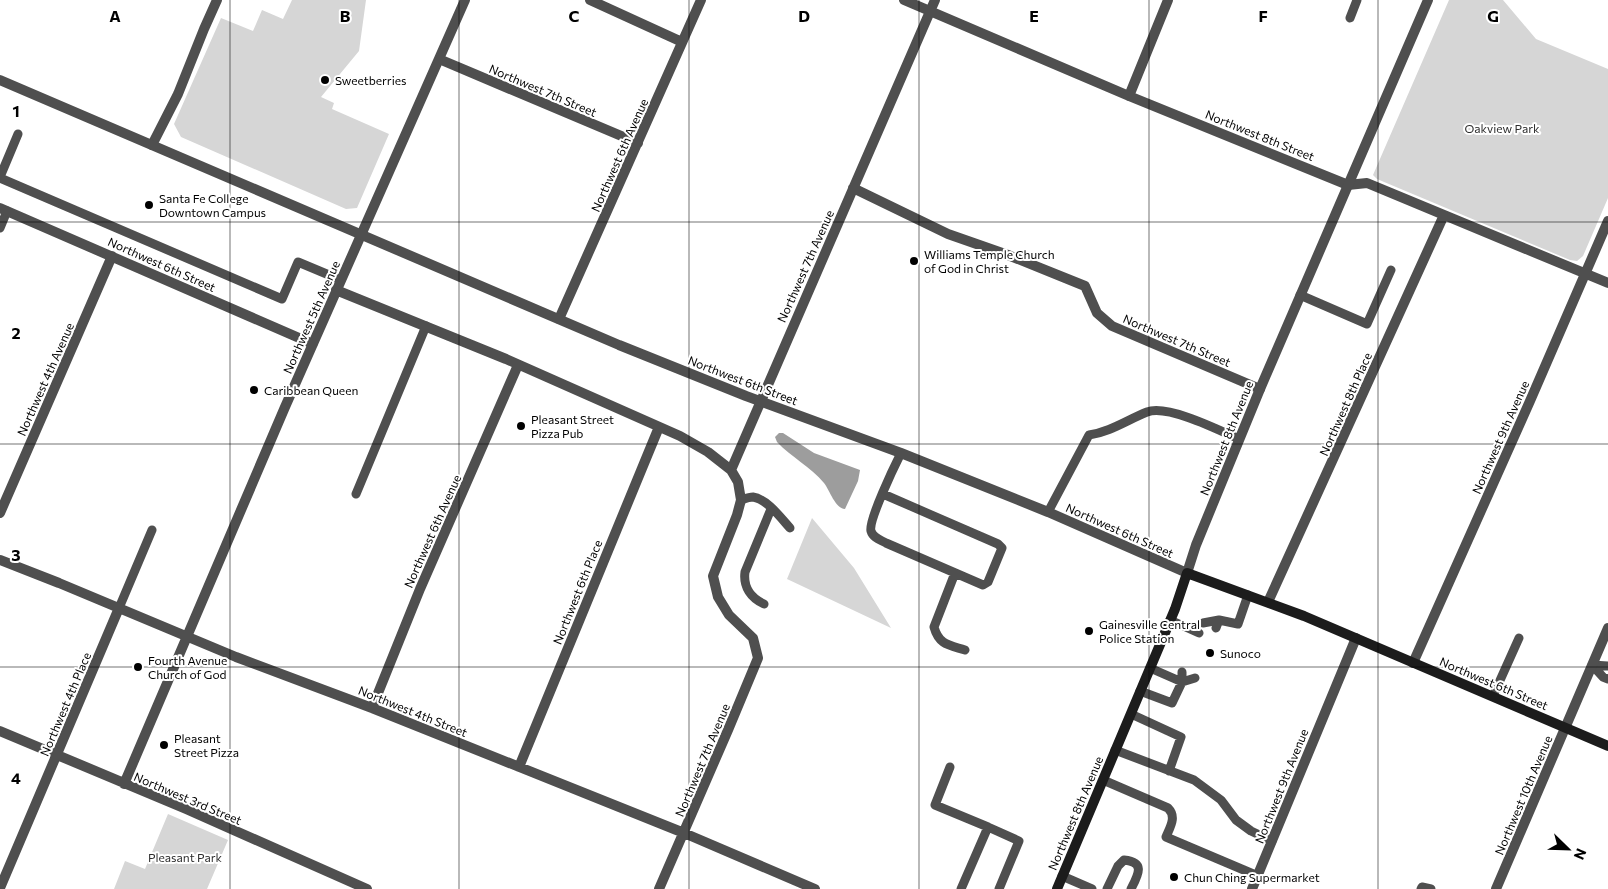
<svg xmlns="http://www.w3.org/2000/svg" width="1608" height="889" viewBox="0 0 1608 889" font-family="Commissioner,sans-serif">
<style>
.green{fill:#d6d6d6}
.water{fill:#9d9d9d}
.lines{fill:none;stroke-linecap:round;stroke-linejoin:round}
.service{stroke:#4f4f4f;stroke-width:9}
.minor{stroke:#4f4f4f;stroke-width:10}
.tertiary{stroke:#4f4f4f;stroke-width:10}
.secondary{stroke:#1c1c1c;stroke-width:10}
.grid{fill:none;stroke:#000;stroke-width:1;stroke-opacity:0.55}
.poi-dot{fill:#000;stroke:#fff;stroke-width:2}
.labels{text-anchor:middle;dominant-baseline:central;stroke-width:4;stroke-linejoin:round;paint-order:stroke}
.poi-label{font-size:12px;fill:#000;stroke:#fff;text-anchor:start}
.street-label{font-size:12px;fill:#000;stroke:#fff}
.park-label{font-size:12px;fill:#2d2d2d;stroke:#fff}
.grid-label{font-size:16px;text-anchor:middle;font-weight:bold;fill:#000;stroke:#fff;stroke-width:4;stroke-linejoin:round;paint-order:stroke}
</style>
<rect width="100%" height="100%" fill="#fff"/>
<path class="green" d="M 292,0 L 366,0 L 359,51 L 321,97 L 334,103 L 332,109 L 389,134 L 357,208 L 346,209 L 181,137 L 174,124 L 221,18 L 253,31 L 262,10 L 283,19 Z
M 1449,0 L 1503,0 L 1536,39 L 1608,69 L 1608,198 L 1583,256 L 1577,261 L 1570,260 L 1377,179 L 1373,175 Z
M 812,518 L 854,568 L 891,628 L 787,579 Z
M 168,814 L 228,840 L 207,889 L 114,889 L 125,861 L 145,869 Z"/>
<path class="water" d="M 779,433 L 783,433 L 814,453 L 860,470 L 858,481 L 845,509 C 835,508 830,491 824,483 C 811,467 791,457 777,442 L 775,437 Z"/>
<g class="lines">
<path class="service" d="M 1350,18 L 1357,0
M 0,177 L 18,134
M 0,178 L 282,299 L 298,262 L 341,280
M 0,228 L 7,211
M 1300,295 L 1367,324 L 1391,270
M 356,494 L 426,326
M 883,494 L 998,544 L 1002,548 L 988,582 L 983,585 L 886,543 C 881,540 873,538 871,531 C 868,521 895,465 901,453
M 741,500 C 744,499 749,497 753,497 C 767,499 781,518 790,528
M 1048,512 L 1089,435 C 1110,432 1127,420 1147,412 C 1167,404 1219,430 1239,439
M 955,573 L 934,627 C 939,645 949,645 965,650
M 764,604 C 751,598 743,587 745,572 L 771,509
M 119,608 L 152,530
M 1170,620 L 1199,633
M 1203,623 L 1219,620
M 1216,628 L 1219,620 L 1238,624 L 1248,595
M 1592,665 L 1603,677 L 1608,679
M 1592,665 L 1608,666
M 1150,668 L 1182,682 L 1182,672
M 1140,691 L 1172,703 L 1182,682 L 1195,678
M 1493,696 L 1519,638
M 1131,714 L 1181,737 L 1169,771
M 1115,750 L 1194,780 L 1221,800 L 1236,820 L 1251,831 L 1272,841
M 950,767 L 935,805 L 988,827 L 961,889
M 1103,780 L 1168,808 C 1177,817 1170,827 1166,837 L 1258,876
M 988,827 L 1019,841 L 999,889
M 1062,876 L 1092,889
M 1107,889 L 1118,866 L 1124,860 C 1146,862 1138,875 1131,889
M 1421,889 L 1422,887 L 1431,889"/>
<path class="minor" d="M 590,0 L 682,42
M 904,0 L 1129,96 L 1348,185 L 1367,183 L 1608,283
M 439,59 L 638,143
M 1129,96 L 1168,0
M 152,145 L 178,94 L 204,29 L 217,0
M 853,188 L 948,234 L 1008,255 L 1085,286 L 1097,313 L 1112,326 L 1260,389
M 0,208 L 313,344
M 336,290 L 506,359 L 680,436 L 708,452 L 731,470 L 738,482 L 741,500 L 737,515 L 713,576 L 718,597 L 729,615 L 753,638 L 758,658 L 728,730 L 659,889
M 559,319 L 701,0
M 731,470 L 935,0
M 0,513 L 112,256
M 0,560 L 59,583 L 236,657 L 372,708 L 684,833 L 815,889
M 1268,602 L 1444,215
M 1413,663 L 1530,401 L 1608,221
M 372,708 L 420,589 L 518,365
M 0,731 L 186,809 L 367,889
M 519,767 L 659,427
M 124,784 L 285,407 L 465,0
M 0,888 L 119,608
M 1252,889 L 1356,638
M 1496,889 L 1608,628"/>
<path class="tertiary" d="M 0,80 L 619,345 L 746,396 L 901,453 L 1048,512 L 1187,573 L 1196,545 L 1260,389 L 1428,0"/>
<path class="secondary" d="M 1057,889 L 1175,609 L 1187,573 L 1304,616 L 1608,746"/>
</g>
<path class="grid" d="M 230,0 L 230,889M 459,0 L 459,889M 689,0 L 689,889M 919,0 L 919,889M 1149,0 L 1149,889M 1378,0 L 1378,889M 0,222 L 1608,222M 0,444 L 1608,444M 0,667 L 1608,667"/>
<g class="poi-dot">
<circle cx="325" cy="80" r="5"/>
<circle cx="149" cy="205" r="5"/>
<circle cx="914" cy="261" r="5"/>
<circle cx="254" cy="390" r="5"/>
<circle cx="521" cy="426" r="5"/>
<circle cx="1089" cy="631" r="5"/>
<circle cx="1210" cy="653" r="5"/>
<circle cx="138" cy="667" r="5"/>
<circle cx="164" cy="745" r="5"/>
<circle cx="1174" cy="877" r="5"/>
</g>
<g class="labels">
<g class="poi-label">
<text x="335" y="80">Sweetberries</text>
<text x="159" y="198">Santa Fe College<tspan x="159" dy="14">Downtown Campus</tspan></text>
<text x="924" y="254">Williams Temple Church<tspan x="924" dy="14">of God in Christ</tspan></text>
<text x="264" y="390">Caribbean Queen</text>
<text x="531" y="419">Pleasant Street<tspan x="531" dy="14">Pizza Pub</tspan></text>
<text x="1099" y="624">Gainesville Central<tspan x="1099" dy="14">Police Station</tspan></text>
<text x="1220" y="653">Sunoco</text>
<text x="148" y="660">Fourth Avenue<tspan x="148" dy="14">Church of God</tspan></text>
<text x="174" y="738">Pleasant<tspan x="174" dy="14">Street Pizza</tspan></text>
<text x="1184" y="877">Chun Ching Supermarket</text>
</g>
<g class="street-label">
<text transform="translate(543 90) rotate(23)">Northwest 7th Street</text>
<text transform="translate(1260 135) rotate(22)">Northwest 8th Street</text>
<text transform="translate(619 155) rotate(-66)">Northwest 6th Avenue</text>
<text transform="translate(162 264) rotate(24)">Northwest 6th Street</text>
<text transform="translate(805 266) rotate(-66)">Northwest 7th Avenue</text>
<text transform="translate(311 317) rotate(-66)">Northwest 5th Avenue</text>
<text transform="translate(1177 340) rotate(23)">Northwest 7th Street</text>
<text transform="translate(45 379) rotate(-66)">Northwest 4th Avenue</text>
<text transform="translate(743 380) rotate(21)">Northwest 6th Street</text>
<text transform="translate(1345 404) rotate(-66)">Northwest 8th Place</text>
<text transform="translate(1500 437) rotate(-66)">Northwest 9th Avenue</text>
<text transform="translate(1226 438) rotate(-68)">Northwest 8th Avenue</text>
<text transform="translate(1120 530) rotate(24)">Northwest 6th Street</text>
<text transform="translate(432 531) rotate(-66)">Northwest 6th Avenue</text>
<text transform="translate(577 592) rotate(-68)">Northwest 6th Place</text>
<text transform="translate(1494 683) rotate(23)">Northwest 6th Street</text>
<text transform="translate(65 704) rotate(-67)">Northwest 4th Place</text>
<text transform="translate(413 711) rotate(22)">Northwest 4th Street</text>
<text transform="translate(702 760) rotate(-67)">Northwest 7th Avenue</text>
<text transform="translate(1281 786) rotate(-68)">Northwest 9th Avenue</text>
<text transform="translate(1523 795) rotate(-67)">Northwest 10th Avenue</text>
<text transform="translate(188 798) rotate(23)">Northwest 3rd Street</text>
<text transform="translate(1075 813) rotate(-67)">Northwest 8th Avenue</text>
</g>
<g class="park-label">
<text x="1502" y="128">Oakview Park</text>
<text x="185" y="857">Pleasant Park</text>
</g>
</g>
<g class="grid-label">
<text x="115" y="22">A</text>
<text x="345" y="22">B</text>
<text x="574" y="22">C</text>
<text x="804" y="22">D</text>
<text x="1034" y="22">E</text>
<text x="1263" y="22">F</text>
<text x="1493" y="22">G</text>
<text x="16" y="117">1</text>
<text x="16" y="339">2</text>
<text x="16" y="561">3</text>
<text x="16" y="784">4</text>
</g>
<g transform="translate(1568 849) rotate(113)" stroke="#ffffff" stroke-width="4" paint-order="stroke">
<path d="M0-4L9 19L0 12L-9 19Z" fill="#000000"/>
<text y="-8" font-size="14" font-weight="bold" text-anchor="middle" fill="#000000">N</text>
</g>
</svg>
